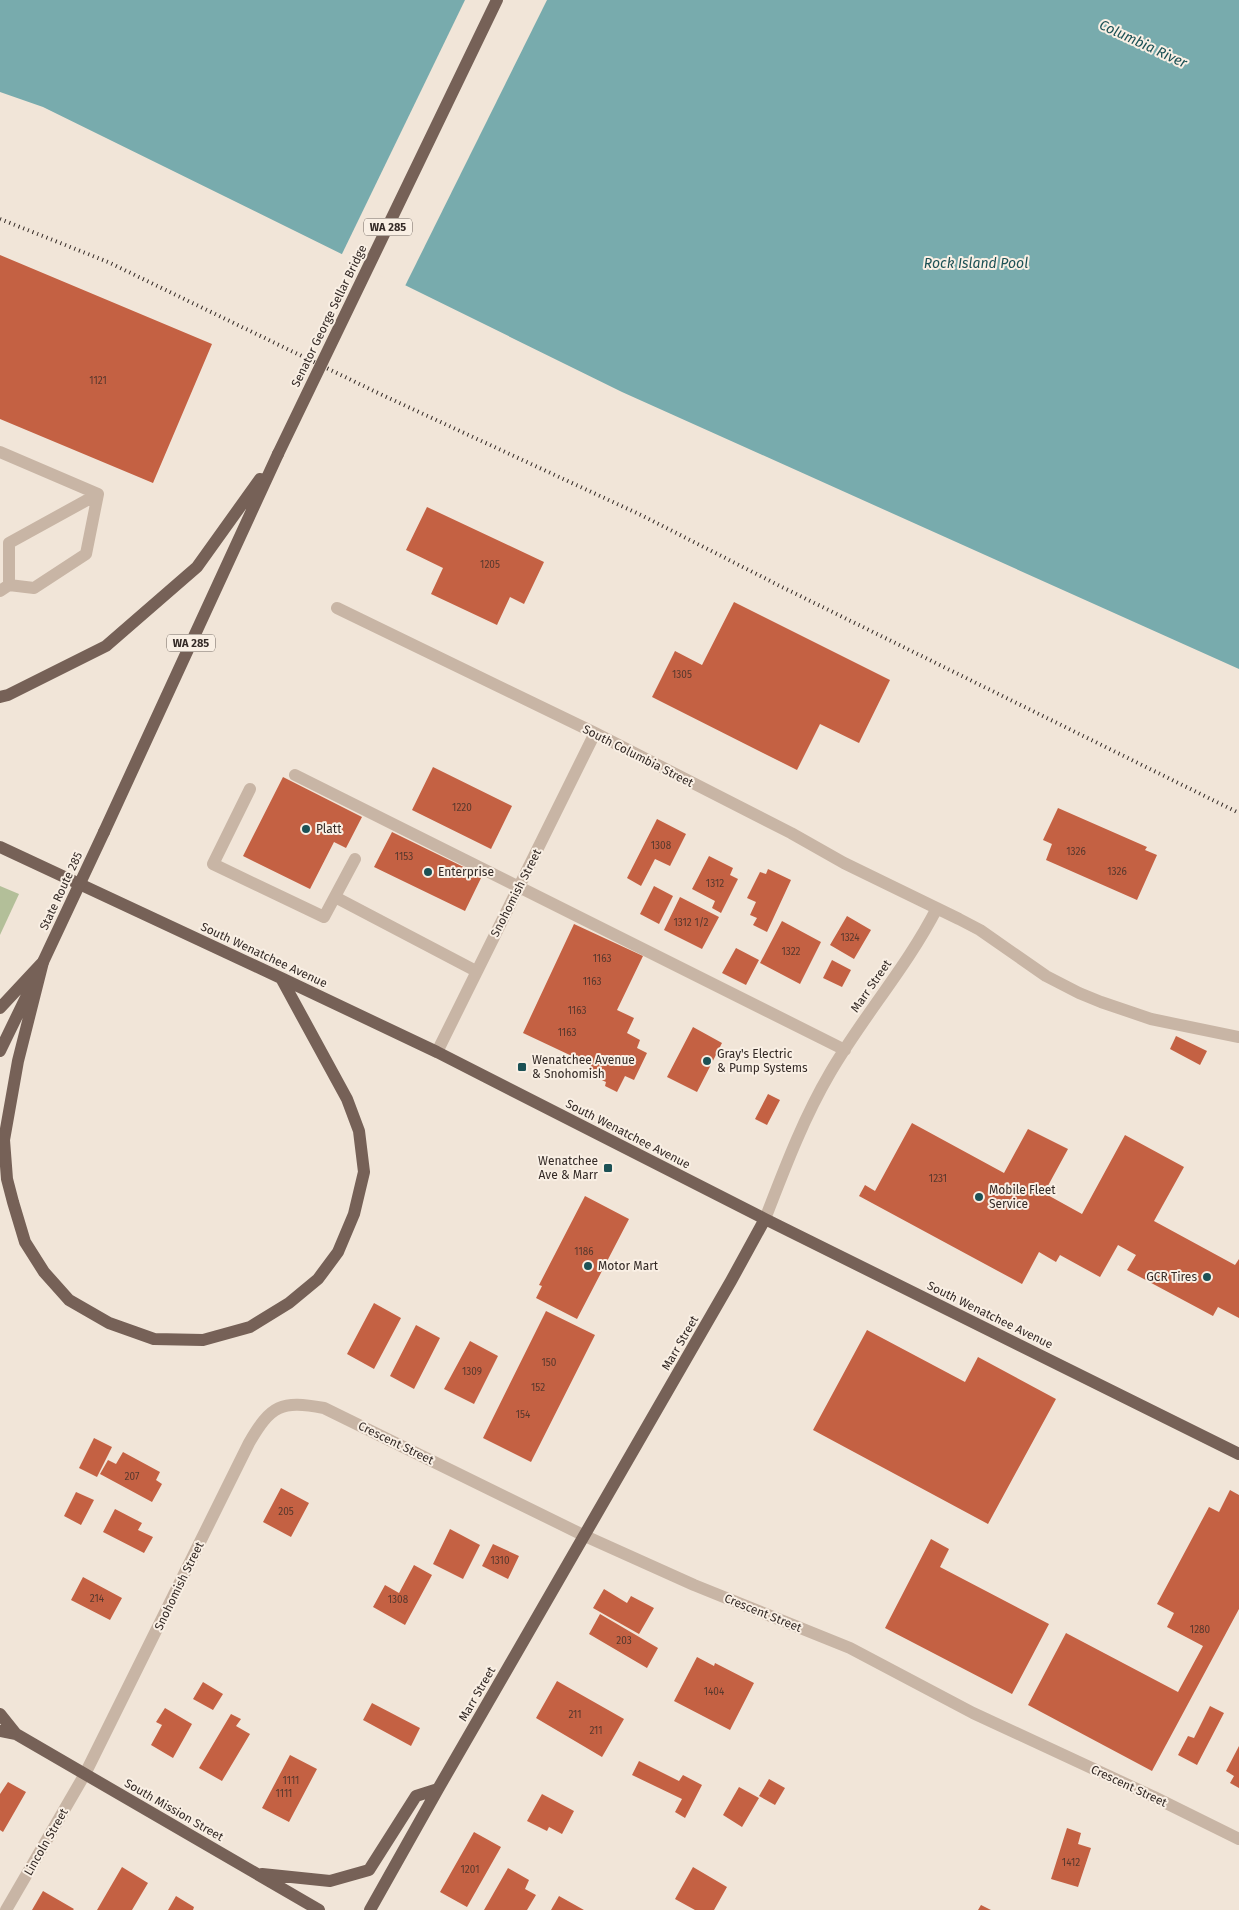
<svg xmlns="http://www.w3.org/2000/svg" width="1239" height="1910" viewBox="0 0 1239 1910" font-family="'Fira Sans',sans-serif">
<style>
.green{fill:#b3bf99}
.water{fill:#78abad}
.pier{fill:#f1e5d8}
.building{fill:#c46143}
.lines{fill:none;stroke-linecap:round;stroke-linejoin:round}
.minor{stroke:#c8b5a5;stroke-width:12}
.major{stroke:#766157;stroke-width:12}
.rail{stroke:#342a26;stroke-width:4;stroke-dasharray:1 4;stroke-linecap:butt}
.major-bridge{stroke:#766157;stroke-width:12}
.poi-dot{fill:#1c5155;stroke:#f9efe4;stroke-width:2}
.labels{text-anchor:middle;dominant-baseline:central;stroke-width:4;stroke-linejoin:round;paint-order:stroke}
.number-label{font-size:10px;fill:#58382d}
.shield{fill:#f9efe4;stroke:#6f655f;stroke-width:1}
.shield-label{font-size:11px;font-weight:bold;fill:#342a26}
.street-label{font-size:12px;fill:#342a26;stroke:#f9efe4}
.poi-label{font-size:12px;fill:#342a26;stroke:#f9efe4;text-anchor:start}
.water-label{font-size:14px;font-style:italic;fill:#1c5155;stroke:#f9efe4}
</style>
<rect width="100%" height="100%" fill="#f1e5d8"/>
<path class="green" d="M 0,886 L 19,894 L 0,935 Z"/>
<path class="water" d="M 0,0 L 1239,0 L 1239,669 L 622,392 L 43,107 L 0,92 Z"/>
<path class="pier" d="M 465,0 L 547,0 L 404,288 L 341,256 Z"/>
<path class="building" d="M 0,255 L 212,344 L 153,483 L 0,419 Z
M 427,507 L 544,562 L 524,604 L 510,597 L 497,625 L 431,594 L 443,568 L 406,550 Z
M 734,602 L 890,680 L 859,743 L 820,724 L 797,770 L 652,697 L 675,651 L 702,665 Z
M 433,767 L 512,806 L 491,849 L 412,810 Z
M 283,777 L 362,817 L 346,848 L 334,842 L 310,889 L 243,856 Z
M 1058,808 L 1147,847 L 1145,850 L 1157,855 L 1137,900 L 1046,860 L 1052,844 L 1043,840 Z
M 657,819 L 686,834 L 670,866 L 655,859 L 641,886 L 627,878 Z
M 392,832 L 482,876 L 465,911 L 374,867 Z
M 709,856 L 733,868 L 730,875 L 738,879 L 721,913 L 712,908 L 715,901 L 692,889 Z
M 768,869 L 791,880 L 767,932 L 753,925 L 757,918 L 750,915 L 756,902 L 747,898 L 760,872 L 766,874 Z
M 654,886 L 673,896 L 659,924 L 640,914 Z
M 680,897 L 719,917 L 702,949 L 664,930 Z
M 847,916 L 871,930 L 854,959 L 830,945 Z
M 782,921 L 821,942 L 800,984 L 760,963 Z
M 574,924 L 643,956 L 617,1010 L 634,1018 L 627,1033 L 640,1040 L 637,1048 L 647,1053 L 634,1080 L 625,1076 L 617,1092 L 605,1086 L 606,1082 L 587,1073 L 591,1065 L 523,1033 Z
M 736,948 L 759,960 L 746,985 L 722,973 Z
M 832,960 L 851,970 L 842,987 L 823,978 Z
M 693,1027 L 722,1043 L 697,1092 L 667,1077 Z
M 1176,1036 L 1207,1051 L 1200,1065 L 1170,1049 Z
M 768,1094 L 780,1100 L 767,1125 L 755,1119 Z
M 912,1123 L 1004,1173 L 1028,1129 L 1068,1149 L 1044,1193 L 1082,1214 L 1125,1135 L 1184,1167 L 1154,1221 L 1235,1265 L 1239,1259 L 1239,1318 L 1218,1307 L 1213,1316 L 1127,1270 L 1136,1255 L 1118,1245 L 1100,1277 L 1060,1255 L 1056,1262 L 1039,1252 L 1022,1284 L 859,1196 L 865,1185 L 875,1191 Z
M 585,1196 L 629,1219 L 577,1319 L 536,1298 L 542,1286 L 539,1285 Z
M 374,1303 L 401,1318 L 374,1369 L 347,1354 Z
M 546,1311 L 595,1335 L 531,1462 L 483,1438 Z
M 416,1325 L 440,1338 L 414,1389 L 390,1376 Z
M 867,1330 L 965,1382 L 978,1357 L 1056,1399 L 988,1524 L 813,1430 Z
M 470,1341 L 498,1356 L 474,1404 L 444,1389 Z
M 94,1438 L 112,1447 L 97,1477 L 79,1468 Z
M 123,1452 L 160,1472 L 156,1480 L 162,1484 L 152,1502 L 100,1474 L 108,1460 L 116,1464 Z
M 281,1488 L 309,1503 L 291,1537 L 263,1522 Z
M 1230,1490 L 1239,1495 L 1239,1609 L 1152,1771 L 1028,1705 L 1066,1633 L 1178,1692 L 1203,1646 L 1167,1627 L 1174,1613 L 1157,1604 L 1209,1507 L 1219,1512 Z
M 76,1492 L 94,1500 L 81,1525 L 64,1516 Z
M 115,1509 L 142,1523 L 138,1530 L 153,1537 L 144,1553 L 103,1532 Z
M 450,1529 L 480,1545 L 463,1579 L 433,1564 Z
M 931,1539 L 949,1549 L 940,1567 L 1049,1624 L 1012,1694 L 885,1628 Z
M 493,1544 L 519,1556 L 508,1579 L 482,1566 Z
M 414,1565 L 432,1575 L 405,1625 L 373,1607 L 385,1585 L 399,1593 Z
M 83,1577 L 122,1598 L 110,1620 L 71,1600 Z
M 604,1589 L 627,1603 L 631,1596 L 654,1608 L 639,1634 L 593,1608 Z
M 600,1614 L 658,1648 L 647,1668 L 589,1634 Z
M 697,1657 L 714,1666 L 715,1663 L 754,1683 L 730,1730 L 674,1701 Z
M 557,1681 L 624,1719 L 602,1757 L 536,1718 Z
M 203,1682 L 223,1694 L 213,1710 L 193,1699 Z
M 372,1703 L 420,1728 L 411,1746 L 363,1720 Z
M 1210,1706 L 1224,1713 L 1197,1765 L 1178,1755 L 1188,1736 L 1194,1738 Z
M 165,1708 L 192,1724 L 173,1758 L 151,1745 L 162,1725 L 156,1722 Z
M 231,1714 L 241,1719 L 236,1726 L 250,1734 L 222,1781 L 199,1768 Z
M 1239,1746 L 1239,1788 L 1230,1783 L 1234,1776 L 1226,1771 Z
M 290,1755 L 317,1769 L 289,1822 L 262,1808 Z
M 639,1761 L 679,1781 L 683,1775 L 702,1785 L 685,1818 L 675,1812 L 682,1799 L 632,1775 Z
M 769,1779 L 785,1788 L 775,1805 L 759,1796 Z
M 8,1782 L 26,1792 L 3,1832 L 0,1830 L 0,1794 Z
M 739,1787 L 759,1798 L 742,1827 L 723,1815 Z
M 542,1794 L 574,1811 L 562,1834 L 549,1827 L 547,1831 L 527,1821 Z
M 1067,1828 L 1081,1833 L 1078,1844 L 1091,1848 L 1078,1887 L 1051,1879 Z
M 474,1832 L 501,1847 L 467,1907 L 440,1892 Z
M 122,1867 L 148,1883 L 132,1910 L 97,1910 Z
M 693,1867 L 727,1887 L 714,1910 L 695,1910 L 675,1899 Z
M 508,1868 L 529,1880 L 525,1889 L 536,1895 L 527,1910 L 484,1910 Z
M 43,1891 L 74,1909 L 73,1910 L 32,1910 Z
M 176,1896 L 194,1907 L 193,1910 L 168,1910 Z
M 559,1896 L 584,1910 L 551,1910 Z
M 981,1905 L 991,1910 L 978,1910 Z"/>
<g class="lines">
<path class="minor" d="M 0,452 L 98,494
M 0,591 L 9,585 L 34,588 L 86,554 L 98,494 L 9,543 L 9,585
M 337,608 L 595,733 L 791,833 L 844,863 L 959,919 L 980,930 L 1046,976 L 1079,993 L 1101,1002 L 1151,1019 L 1239,1037
M 295,775 L 845,1050
M 250,789 L 213,864 L 324,917 L 355,859
M 335,897 L 476,971
M 437,1052 L 595,733
M 765,1219 C 784,1170 803,1119 830,1073 C 863,1016 907,967 937,908
M 6,1910 L 85,1774 L 249,1443 C 271,1405 281,1400 324,1408 L 585,1536 L 694,1585 L 850,1648 L 973,1713 L 1154,1797 L 1239,1839"/>
<path class="major" d="M 0,697 L 8,695 L 106,646 L 197,567 L 260,479
M 104,832 L 278,454
M 0,847 L 281,978 L 437,1052 L 765,1219 L 1239,1454
M 43,962 L 18,1061 L 4,1140 L 7,1179 L 13,1202 L 25,1242 L 44,1272 L 69,1300 L 109,1323 L 154,1339 L 203,1340 L 250,1327 L 289,1303 L 318,1279 L 338,1252 L 354,1214 L 364,1172 L 359,1131 L 347,1099 L 281,978
M 0,1008 L 41,964
M 0,1051 L 31,987
M 0,1714 L 16,1734
M 0,1731 L 16,1734 L 319,1910
M 262,1874 L 330,1881 L 369,1870 L 416,1796 L 438,1789
M 370,1910 L 438,1789 L 731,1281 L 765,1219"/>
<path class="rail" d="M 0,219 L 108,262 L 378,393 L 641,515 L 780,586 L 1239,813"/>
<path class="major-bridge" d="M 278,454 L 497,0
M 43,962 L 104,832"/>
</g>
<g class="poi-dot">
<circle cx="306" cy="829" r="5"/>
<circle cx="428" cy="872" r="5"/>
<circle cx="707" cy="1061" r="5"/>
<rect x="517" y="1062" width="10" height="10" rx="2.5"/>
<rect x="603" y="1163" width="10" height="10" rx="2.5"/>
<circle cx="979" cy="1197" r="5"/>
<circle cx="588" cy="1266" r="5"/>
<circle cx="1207" cy="1277" r="5"/>
</g>
<g class="labels">
<g class="number-label">
<text x="98" y="381">1121</text>
<text x="490" y="565">1205</text>
<text x="682" y="675">1305</text>
<text x="462" y="808">1220</text>
<text x="661" y="846">1308</text>
<text x="1076" y="852">1326</text>
<text x="404" y="857">1153</text>
<text x="1117" y="872">1326</text>
<text x="715" y="884">1312</text>
<text x="691" y="923">1312 1/2</text>
<text x="850" y="938">1324</text>
<text x="791" y="952">1322</text>
<text x="602" y="959">1163</text>
<text x="592" y="982">1163</text>
<text x="577" y="1011">1163</text>
<text x="567" y="1033">1163</text>
<text x="938" y="1179">1231</text>
<text x="584" y="1252">1186</text>
<text x="549" y="1363">150</text>
<text x="472" y="1372">1309</text>
<text x="538" y="1388">152</text>
<text x="523" y="1415">154</text>
<text x="132" y="1477">207</text>
<text x="286" y="1512">205</text>
<text x="500" y="1561">1310</text>
<text x="97" y="1599">214</text>
<text x="398" y="1600">1308</text>
<text x="1200" y="1630">1280</text>
<text x="624" y="1641">203</text>
<text x="714" y="1692">1404</text>
<text x="575" y="1715">211</text>
<text x="596" y="1731">211</text>
<text x="291" y="1781">1111</text>
<text x="284" y="1794">1111</text>
<text x="1071" y="1863">1412</text>
<text x="470" y="1870">1201</text>
</g>
<g class="shield">
<rect x="364" y="218.5" width="48" height="17" rx="4"/>
<rect x="167" y="634.5" width="48" height="17" rx="4"/>
</g>
<g class="shield-label">
<text x="388" y="227">WA 285</text>
<text x="191" y="643">WA 285</text>
</g>
<g class="street-label">
<text transform="translate(329 316) rotate(-64)">Senator George Sellar Bridge</text>
<text transform="translate(638 756) rotate(27)">South Columbia Street</text>
<text transform="translate(61 891) rotate(-65)">State Route 285</text>
<text transform="translate(516 893) rotate(-63)">Snohomish Street</text>
<text transform="translate(264 955) rotate(25)">South Wenatchee Avenue</text>
<text transform="translate(871 986) rotate(-55)">Marr Street</text>
<text transform="translate(628 1134) rotate(27)">South Wenatchee Avenue</text>
<text transform="translate(990 1315) rotate(26)">South Wenatchee Avenue</text>
<text transform="translate(680 1343) rotate(-60)">Marr Street</text>
<text transform="translate(396 1443) rotate(26)">Crescent Street</text>
<text transform="translate(179 1586) rotate(-64)">Snohomish Street</text>
<text transform="translate(763 1613) rotate(22)">Crescent Street</text>
<text transform="translate(477 1694) rotate(-60)">Marr Street</text>
<text transform="translate(1129 1786) rotate(25)">Crescent Street</text>
<text transform="translate(174 1810) rotate(30)">South Mission Street</text>
<text transform="translate(46 1842) rotate(-60)">Lincoln Street</text>
</g>
<g class="poi-label">
<text x="316" y="829">Platt</text>
<text x="438" y="872">Enterprise</text>
<text x="717" y="1054">Gray's Electric<tspan x="717" dy="14">&amp; Pump Systems</tspan></text>
<text x="532" y="1060">Wenatchee Avenue<tspan x="532" dy="14">&amp; Snohomish</tspan></text>
<text x="598" y="1161" text-anchor="end">Wenatchee<tspan x="598" dy="14">Ave &amp; Marr</tspan></text>
<text x="989" y="1190">Mobile Fleet<tspan x="989" dy="14">Service</tspan></text>
<text x="598" y="1266">Motor Mart</text>
<text x="1197" y="1277" text-anchor="end">GCR Tires</text>
</g>
<g class="water-label">
<text transform="translate(1143 44) rotate(25)">Columbia River</text>
<text x="976" y="263">Rock Island Pool</text>
</g>
</g>
</svg>
